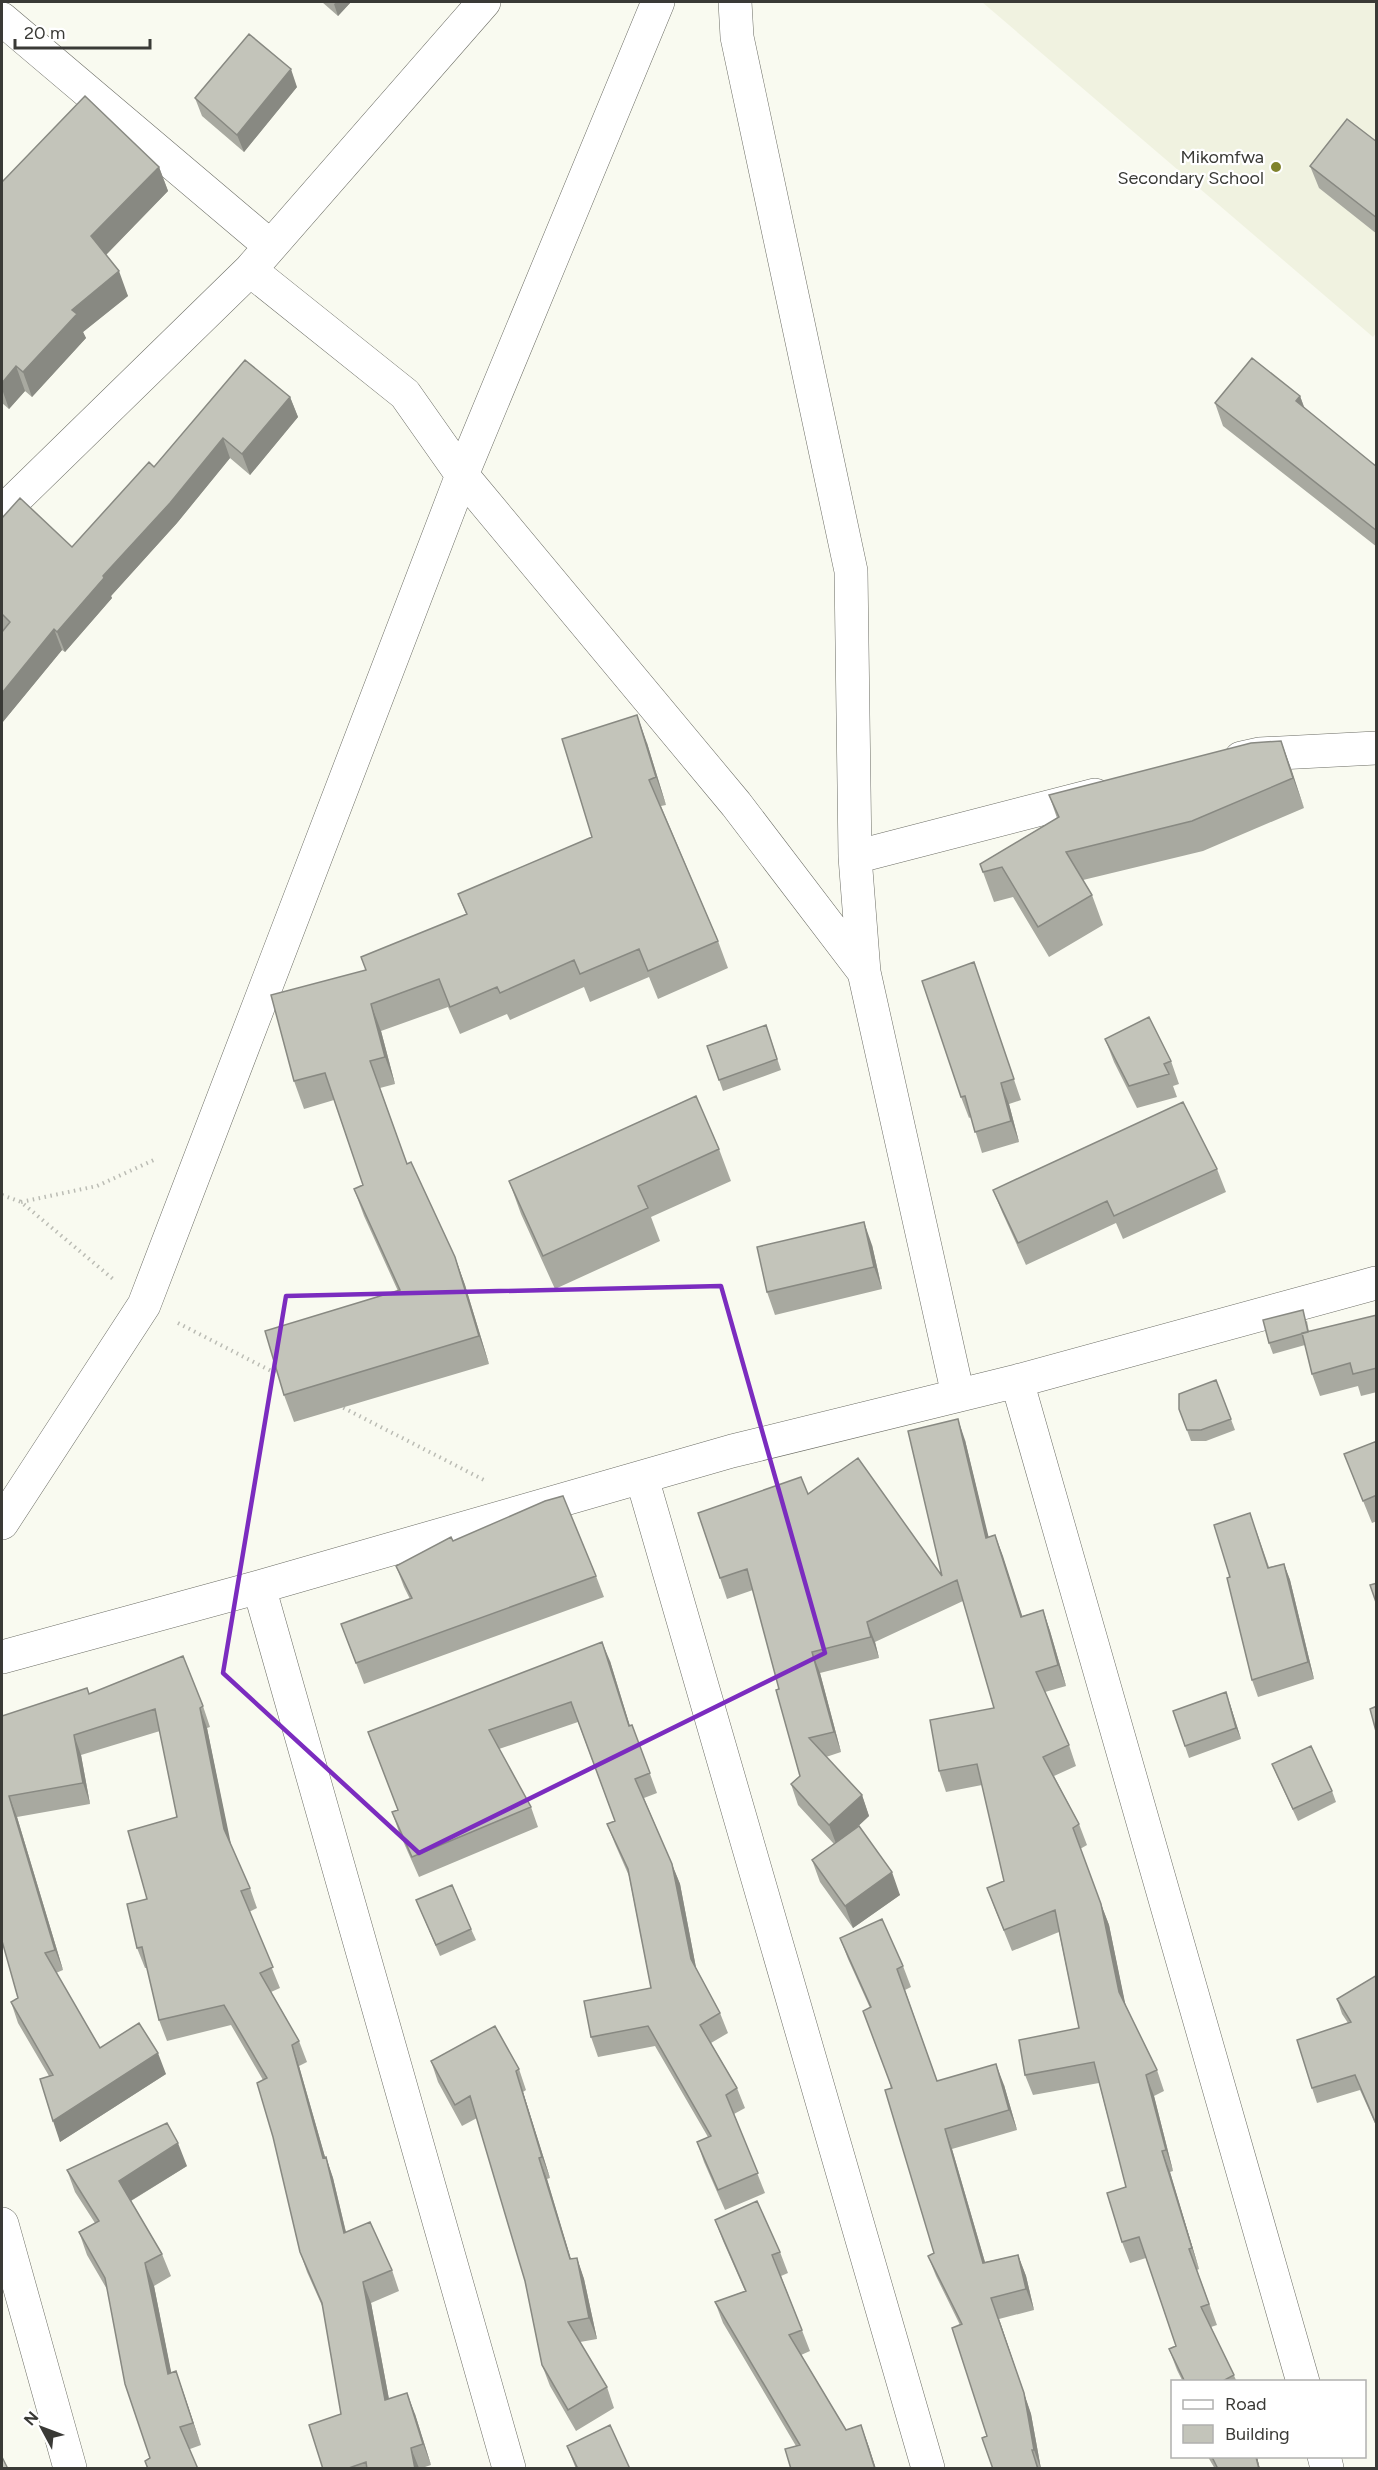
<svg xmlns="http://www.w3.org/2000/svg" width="1378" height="2470" viewBox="0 0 1378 2470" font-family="Figtree,sans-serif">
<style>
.built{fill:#f0f2e0}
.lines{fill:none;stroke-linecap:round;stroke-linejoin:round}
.minor-casing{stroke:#6c6d65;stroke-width:34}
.path{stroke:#bbbcb4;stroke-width:4;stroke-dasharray:1.5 4.5;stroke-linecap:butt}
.minor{stroke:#fff;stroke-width:33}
.wall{fill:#a8a9a0}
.shaded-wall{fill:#888982}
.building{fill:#c3c4ba;stroke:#888982;stroke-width:1.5}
.marked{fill:none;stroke:#7b2cbf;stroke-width:4.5;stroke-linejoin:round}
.poi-dot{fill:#80832d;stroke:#fff;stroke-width:2}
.labels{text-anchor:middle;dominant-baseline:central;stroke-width:4.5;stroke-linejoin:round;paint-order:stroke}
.poi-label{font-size:18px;fill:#3a3a36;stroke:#fff;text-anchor:end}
</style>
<rect width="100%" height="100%" fill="#f9faf0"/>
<path class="built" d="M 982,2 L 1376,2 L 1376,333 L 1373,337 Z"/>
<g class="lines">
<g class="minor-casing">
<path id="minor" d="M 735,2 L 737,37 L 851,571 L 855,857 L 864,972
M 2,19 L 269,245
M 250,270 L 405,394 L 462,475 L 736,804 L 864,972 L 958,1395
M 2,512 L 250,270 L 484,2
M 1241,758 L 1259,754 L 1376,748
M 855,857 L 1095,795
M 1017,1381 L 1303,2382
M 642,1478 L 928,2468
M 2,1523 L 144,1305 L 462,475 L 658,2
M 259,1587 L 509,2468
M 2,1657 L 259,1587 L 732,1451 L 1017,1381 L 1376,1283
M 2,2224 L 70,2468
M 1324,2456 L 1327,2468"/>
</g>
<path class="path" d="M 2,1195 L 21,1202 L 113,1279
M 21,1202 L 97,1186 L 156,1159
M 178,1323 L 281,1376
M 338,1405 L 484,1480"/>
<use href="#minor" class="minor"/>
</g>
<path class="wall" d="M 322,2 L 351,2 L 338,16 Z
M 297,87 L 244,152 L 202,116 L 195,98 Z
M 1377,142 L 1377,234 L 1319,188 L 1310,166 Z
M 159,167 L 168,191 L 106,255 L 128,296 L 83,332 L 86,338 L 32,397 L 25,391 L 9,409 L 2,403 L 2,182 Z
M 1300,396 L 1305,409 L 1377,467 L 1377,547 L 1223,426 L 1215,403 Z
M 290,397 L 298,417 L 250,475 L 230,458 L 177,523 L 111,596 L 112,598 L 65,652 L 62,650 L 2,723 L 2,632 L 3,629 L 2,628 L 2,518 L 72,547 L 154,467 Z
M 1281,741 L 1304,808 L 1203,851 L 1083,880 L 1092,895 L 1103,925 L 1049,957 L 1013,897 L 994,902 L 980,864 L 1057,818 L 1049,795 Z
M 647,743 L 666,805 L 661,806 L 718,941 L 728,968 L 658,999 L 649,977 L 590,1002 L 584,987 L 510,1020 L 507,1014 L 460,1034 L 448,1007 L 381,1031 L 395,1084 L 380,1088 L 407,1164 L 455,1257 L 465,1285 L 489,1364 L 294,1422 L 284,1395 L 398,1291 L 364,1216 L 354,1189 L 363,1185 L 334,1100 L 304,1109 L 294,1081 L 366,970 L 466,914 L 458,894 L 592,837 Z
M 981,983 L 1021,1100 L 1009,1104 L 1019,1142 L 982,1153 L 971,1117 L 969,1118 L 961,1097 Z
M 766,1025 L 781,1070 L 723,1091 L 707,1046 Z
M 1105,1039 L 1171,1061 L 1179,1084 L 1173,1086 L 1177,1097 L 1137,1108 L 1114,1062 Z
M 719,1149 L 731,1181 L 651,1217 L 660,1241 L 555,1289 L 521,1214 L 509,1181 Z
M 1217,1169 L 1226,1192 L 1123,1239 L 1116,1223 L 1026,1265 L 1002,1212 L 993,1190 Z
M 872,1245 L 882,1289 L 775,1315 L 767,1292 Z
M 1377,1315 L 1377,1392 L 1361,1396 L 1358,1386 L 1320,1396 L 1312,1374 L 1305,1345 L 1273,1354 L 1269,1343 L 1307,1321 L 1309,1332 Z
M 1216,1380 L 1235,1430 L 1206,1441 L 1191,1441 L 1179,1409 Z
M 965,1440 L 988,1537 L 995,1535 L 1022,1616 L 1043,1610 L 1050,1631 L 1066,1686 L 1045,1692 L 1069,1745 L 1076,1766 L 1054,1776 L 1079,1824 L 1087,1845 L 1080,1849 L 1109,1925 L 1125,2004 L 1157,2070 L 1164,2091 L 1154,2096 L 1173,2171 L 1170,2172 L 1199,2269 L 1197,2270 L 1217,2325 L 1211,2327 L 1237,2382 L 1183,2382 L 1177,2370 L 1169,2349 L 1176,2346 L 1146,2258 L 1130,2263 L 1122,2242 L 1126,2187 L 1099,2083 L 1033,2095 L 1025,2075 L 1079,2028 L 1059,1932 L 1012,1951 L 995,1909 L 987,1888 L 1004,1881 L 982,1785 L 946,1792 L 939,1771 L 994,1708 L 963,1601 L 875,1642 L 879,1658 L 820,1673 L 841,1752 L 826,1757 L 862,1795 L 869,1816 L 855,1829 L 900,1895 L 853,1928 L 820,1882 L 812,1860 L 834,1844 L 798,1805 L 791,1784 L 800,1776 L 779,1689 L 753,1590 L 727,1599 L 720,1578 L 808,1494 L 942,1576 Z
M 1377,1441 L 1377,1521 L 1372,1523 L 1344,1454 Z
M 1256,1530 L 1269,1567 L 1284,1564 L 1290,1580 L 1314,1679 L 1258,1697 L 1252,1680 L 1230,1577 Z
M 453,1541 L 596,1576 L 604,1597 L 364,1684 L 341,1624 L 410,1599 L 404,1587 L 396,1566 Z
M 610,1661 L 630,1726 L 632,1725 L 657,1793 L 644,1798 L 680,1884 L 696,1968 L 720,2013 L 728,2033 L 711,2043 L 737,2088 L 745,2108 L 734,2114 L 765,2193 L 725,2210 L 704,2162 L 697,2142 L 708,2137 L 655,2046 L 598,2057 L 591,2037 L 651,1988 L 629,1876 L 615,1844 L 607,1824 L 615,1821 L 578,1722 L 499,1749 L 531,1807 L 538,1827 L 419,1877 L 399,1832 L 392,1812 L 398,1810 L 368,1732 Z
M 89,1694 L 203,1706 L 210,1727 L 207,1728 L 230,1843 L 250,1888 L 257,1908 L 249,1912 L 280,1988 L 271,1992 L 299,2041 L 307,2062 L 299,2066 L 325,2157 L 326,2157 L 333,2178 L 346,2232 L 392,2270 L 399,2291 L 371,2303 L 389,2399 L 415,2414 L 431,2465 L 419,2469 L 323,2469 L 341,2414 L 323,2308 L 307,2272 L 300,2252 L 263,2080 L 231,2025 L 167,2041 L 159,2020 L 147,1968 L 145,1968 L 137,1948 L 147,1899 L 177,1817 L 160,1731 L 81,1755 L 90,1804 L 17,1817 L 63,1970 L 56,1973 L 100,2048 L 166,2074 L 60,2142 L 49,2076 L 18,2023 L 11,2002 L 18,1998 L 2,1716 Z
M 1230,1704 L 1241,1739 L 1189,1758 L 1173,1711 Z
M 1272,1764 L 1332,1791 L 1336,1802 L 1298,1821 L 1277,1776 Z
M 416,1900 L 471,1929 L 476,1940 L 440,1956 Z
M 840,1938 L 903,1966 L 911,1987 L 905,1990 L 937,2081 L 1004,2085 L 1017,2130 L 952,2149 L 985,2262 L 1018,2255 L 1026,2276 L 1034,2310 L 999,2319 L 1031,2414 L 1041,2469 L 993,2469 L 987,2436 L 960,2325 L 936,2276 L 928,2256 L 934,2253 L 870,2008 L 848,1959 Z
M 1377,1975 L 1377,2128 L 1360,2090 L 1317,2103 L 1312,2088 L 1348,2023 L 1342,2014 L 1337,1999 Z
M 431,2061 L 519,2069 L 526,2090 L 523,2092 L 550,2178 L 547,2179 L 571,2259 L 577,2258 L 584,2279 L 597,2339 L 580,2342 L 607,2387 L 614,2408 L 576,2431 L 550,2386 L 542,2365 L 525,2281 L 477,2118 L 462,2126 L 438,2082 Z
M 187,2166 L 131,2201 L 162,2254 L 171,2276 L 154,2286 L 171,2373 L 176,2371 L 201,2445 L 190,2449 L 150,2458 L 108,2291 L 87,2255 L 79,2232 L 95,2223 L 75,2192 L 67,2170 Z
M 715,2220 L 780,2252 L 788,2273 L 781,2276 L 810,2351 L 801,2355 L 846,2430 L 861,2425 L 876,2469 L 791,2469 L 796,2446 L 723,2323 L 715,2302 L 745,2291 L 723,2241 Z
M 567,2446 L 630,2469 L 576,2469 Z
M 1208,2457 L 1257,2457 L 1260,2469 L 1215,2469 Z"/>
<path class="shaded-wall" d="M 337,2 L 351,2 L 338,16 L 334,4 Z
M 291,69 L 297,87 L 244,152 L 237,135 Z
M 159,167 L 168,191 L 100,261 L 91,236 Z
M 119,271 L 128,296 L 83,332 L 86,338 L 32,397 L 23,372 L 72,310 Z
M 16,366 L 25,391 L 9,409 L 2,389 L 2,383 Z
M 1300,396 L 1308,419 L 1296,401 Z
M 290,397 L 298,417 L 250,475 L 242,454 Z
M 223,438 L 230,458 L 177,523 L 111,596 L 112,598 L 65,652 L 57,632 L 103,576 Z
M 54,629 L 62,650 L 2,723 L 2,693 Z
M 637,715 L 647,743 L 666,805 L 656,777 Z
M 1281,741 L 1292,771 L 1304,808 L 1293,778 Z
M 371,1004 L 381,1031 L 395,1084 L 385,1057 Z
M 1001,1083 L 1009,1104 L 1019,1142 L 1011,1121 Z
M 864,1222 L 872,1245 L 882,1289 L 874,1267 Z
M 455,1257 L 465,1285 L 489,1364 L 479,1336 Z
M 958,1419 L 965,1440 L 994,1559 L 986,1538 Z
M 995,1535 L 1003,1556 L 1029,1637 L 1021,1617 Z
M 1284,1564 L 1290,1580 L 1314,1679 L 1308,1662 Z
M 1043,1610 L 1050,1631 L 1066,1686 L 1058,1665 Z
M 867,1622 L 875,1642 L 879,1658 L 871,1637 Z
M 602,1642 L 610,1661 L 636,1746 L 629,1726 Z
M 812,1652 L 820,1673 L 841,1752 L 834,1732 Z
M 1226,1692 L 1230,1704 L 1241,1739 L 1236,1728 Z
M 200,1708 L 207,1728 L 232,1849 L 224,1829 Z
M 74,1735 L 81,1755 L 90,1804 L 83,1783 Z
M 862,1795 L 869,1816 L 837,1846 L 829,1825 Z
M 9,1796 L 17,1817 L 63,1970 L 55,1950 Z
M 672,1864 L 680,1884 L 698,1978 L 691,1959 Z
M 892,1872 L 900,1895 L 853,1928 L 845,1906 Z
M 1101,1904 L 1109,1925 L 1127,2012 L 1119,1992 Z
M 292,2045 L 299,2066 L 331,2178 L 323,2158 Z
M 158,2053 L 166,2074 L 60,2142 L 53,2121 Z
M 996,2064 L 1004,2085 L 1017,2130 L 1009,2110 Z
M 516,2071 L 523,2092 L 550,2178 L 542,2157 Z
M 1146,2075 L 1154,2096 L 1173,2171 L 1166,2150 Z
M 945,2129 L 952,2149 L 991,2283 L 983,2263 Z
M 178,2143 L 187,2166 L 127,2203 L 119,2181 Z
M 1162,2151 L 1170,2172 L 1199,2269 L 1192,2248 Z
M 326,2157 L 333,2178 L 351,2254 L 344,2233 Z
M 539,2158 L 547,2179 L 577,2280 L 570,2259 Z
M 1018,2255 L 1026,2276 L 1034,2310 L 1026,2289 Z
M 577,2258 L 584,2279 L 597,2339 L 589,2318 Z
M 145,2263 L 154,2286 L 176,2396 L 168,2374 Z
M 363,2282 L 371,2303 L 393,2421 L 385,2400 Z
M 999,2319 L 1031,2414 L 1041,2469 L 1034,2450 Z
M 176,2371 L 184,2394 L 201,2445 L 193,2423 Z
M 407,2393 L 415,2414 L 431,2465 L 423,2444 Z
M 861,2425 L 869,2447 L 876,2469 L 875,2469 Z
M 411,2448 L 419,2468 L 419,2469 L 415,2469 Z
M 1256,2457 L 1257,2457 L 1260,2469 L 1259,2469 Z"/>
<path class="building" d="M 249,34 L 291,69 L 237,135 L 195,98 Z
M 85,96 L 159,167 L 91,236 L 119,271 L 72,310 L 77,314 L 23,372 L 16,366 L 2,383 L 2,182 Z
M 1347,119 L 1377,142 L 1377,218 L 1310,166 Z
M 1252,358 L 1300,396 L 1296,401 L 1377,467 L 1377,531 L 1215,403 Z
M 245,360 L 290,397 L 242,454 L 223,438 L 170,503 L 103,576 L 104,578 L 57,632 L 54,629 L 2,693 L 2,632 L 10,622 L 2,614 L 2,518 L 20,498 L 72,547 L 149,462 L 154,467 Z
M 637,715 L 656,777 L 649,780 L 718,941 L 648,971 L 639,949 L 580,974 L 574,960 L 500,993 L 497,987 L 450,1007 L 439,979 L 371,1004 L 385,1057 L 370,1061 L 407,1164 L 411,1162 L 455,1257 L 479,1336 L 284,1395 L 265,1331 L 400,1290 L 354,1189 L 363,1185 L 325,1073 L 294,1081 L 271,995 L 366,970 L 361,957 L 467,914 L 458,894 L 592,837 L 562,739 Z
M 1281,741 L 1293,778 L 1192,821 L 1066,852 L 1092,895 L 1038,927 L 1002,867 L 983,872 L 980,864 L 1059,817 L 1049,795 L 1251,743 Z
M 974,962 L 1014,1079 L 1001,1083 L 1011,1121 L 975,1132 L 965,1096 L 961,1097 L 922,981 Z
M 1149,1017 L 1171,1061 L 1164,1064 L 1169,1074 L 1129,1086 L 1105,1039 Z
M 766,1025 L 777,1059 L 719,1080 L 707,1046 Z
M 696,1096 L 719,1149 L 638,1186 L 648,1208 L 543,1256 L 509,1181 Z
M 1183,1102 L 1217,1169 L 1114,1216 L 1107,1201 L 1018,1243 L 993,1190 Z
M 864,1222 L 874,1267 L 767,1292 L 757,1247 Z
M 1303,1310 L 1308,1332 L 1269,1343 L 1263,1320 Z
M 1377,1315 L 1377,1368 L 1353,1374 L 1350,1363 L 1312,1374 L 1302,1333 Z
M 1216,1380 L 1231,1419 L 1201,1430 L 1187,1430 L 1179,1409 L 1179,1394 Z
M 958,1419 L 986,1538 L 995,1535 L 1021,1617 L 1043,1610 L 1058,1665 L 1036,1672 L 1069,1745 L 1043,1757 L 1079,1824 L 1073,1828 L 1101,1904 L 1119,1992 L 1157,2070 L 1146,2075 L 1166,2150 L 1162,2151 L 1192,2248 L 1189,2249 L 1209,2304 L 1201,2307 L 1234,2375 L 1221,2382 L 1185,2382 L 1169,2349 L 1176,2346 L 1139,2237 L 1122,2242 L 1107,2193 L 1126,2187 L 1094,2062 L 1025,2075 L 1019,2040 L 1079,2028 L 1055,1910 L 1004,1930 L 987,1888 L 1004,1881 L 977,1764 L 939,1771 L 930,1720 L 994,1708 L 957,1580 L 867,1622 L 871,1637 L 812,1652 L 834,1732 L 809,1738 L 862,1795 L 829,1825 L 791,1784 L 800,1776 L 776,1690 L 779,1689 L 747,1569 L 720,1578 L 698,1513 L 801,1477 L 808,1494 L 858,1458 L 942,1576 L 908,1431 Z
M 1377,1441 L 1377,1495 L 1363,1501 L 1344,1454 Z
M 563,1496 L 596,1576 L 356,1663 L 341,1624 L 412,1598 L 396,1566 L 451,1537 L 453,1541 L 545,1501 Z
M 1250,1513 L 1268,1568 L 1284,1564 L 1308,1662 L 1252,1680 L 1227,1578 L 1230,1577 L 1214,1525 Z
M 1377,1583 L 1377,1605 L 1370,1585 Z
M 602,1642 L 629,1726 L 632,1725 L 650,1773 L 635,1779 L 672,1864 L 691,1959 L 720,2013 L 700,2025 L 737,2088 L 726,2095 L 758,2173 L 718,2190 L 697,2142 L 711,2136 L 648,2026 L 591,2037 L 584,2001 L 651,1988 L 628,1869 L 607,1824 L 615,1821 L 571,1702 L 489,1730 L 531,1807 L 412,1857 L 392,1812 L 398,1810 L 368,1732 Z
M 183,1656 L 203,1706 L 200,1708 L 224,1829 L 250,1888 L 241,1891 L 273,1967 L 260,1973 L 299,2041 L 292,2045 L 323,2158 L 326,2157 L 344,2233 L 370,2222 L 392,2270 L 363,2282 L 385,2400 L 407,2393 L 423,2444 L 411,2448 L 415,2469 L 367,2469 L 366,2462 L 346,2469 L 323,2469 L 309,2425 L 341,2414 L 322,2303 L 300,2252 L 273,2137 L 257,2083 L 267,2078 L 224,2005 L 159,2020 L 142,1947 L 137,1948 L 127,1904 L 147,1899 L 128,1831 L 177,1817 L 155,1709 L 74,1735 L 83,1783 L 9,1796 L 55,1950 L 45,1953 L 100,2048 L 139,2023 L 158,2053 L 53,2121 L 40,2079 L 53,2075 L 11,2002 L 18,1998 L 2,1941 L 2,1716 L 87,1688 L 89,1694 Z
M 1226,1692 L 1236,1728 L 1185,1746 L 1173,1711 Z
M 1377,1706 L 1377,1735 L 1370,1709 Z
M 1311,1746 L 1332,1791 L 1293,1809 L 1272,1764 Z
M 859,1826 L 892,1872 L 845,1906 L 812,1860 Z
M 452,1885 L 471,1929 L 436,1945 L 416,1900 Z
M 882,1919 L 903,1966 L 897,1969 L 937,2081 L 996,2064 L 1009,2110 L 945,2129 L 983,2263 L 1018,2255 L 1026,2289 L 991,2298 L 1024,2393 L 1034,2450 L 1032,2450 L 1038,2469 L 993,2469 L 982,2438 L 987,2436 L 952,2328 L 962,2324 L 928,2256 L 934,2253 L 885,2090 L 892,2088 L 863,2011 L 871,2007 L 840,1938 Z
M 1377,1975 L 1377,2126 L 1355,2075 L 1312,2088 L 1297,2040 L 1351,2022 L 1337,1999 Z
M 495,2026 L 519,2069 L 516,2071 L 542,2157 L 539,2158 L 570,2259 L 577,2258 L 589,2318 L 568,2322 L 607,2387 L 568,2410 L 542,2365 L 525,2281 L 470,2096 L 455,2105 L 431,2061 Z
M 167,2123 L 178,2143 L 119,2181 L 162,2254 L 145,2263 L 168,2374 L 176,2371 L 193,2423 L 180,2427 L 198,2469 L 148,2469 L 145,2461 L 150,2458 L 125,2384 L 105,2278 L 79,2232 L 99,2221 L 67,2170 Z
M 757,2201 L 780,2252 L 772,2255 L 802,2330 L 789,2335 L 846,2430 L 861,2425 L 875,2469 L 791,2469 L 785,2449 L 800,2445 L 715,2302 L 746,2291 L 715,2220 Z
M 610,2425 L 630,2469 L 578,2469 L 567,2446 Z
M 2,2457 L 8,2469 L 2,2469 Z
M 1212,2457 L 1256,2457 L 1259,2469 L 1218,2469 Z"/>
<path class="marked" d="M 721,1286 L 825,1653 L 419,1853 L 223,1673 L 286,1296 Z"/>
<circle class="poi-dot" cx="1276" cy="167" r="6"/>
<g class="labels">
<g class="poi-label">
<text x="1264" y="157">Mikomfwa<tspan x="1264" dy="21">Secondary School</tspan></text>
</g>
</g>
<rect width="1378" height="2470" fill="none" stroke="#3a3a36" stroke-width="6"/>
<rect x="1171" y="2380" width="195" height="78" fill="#ffffff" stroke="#b0b0af" stroke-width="1.5"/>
<rect x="1183" y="2400" width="30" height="9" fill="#ffffff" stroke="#b0b0af" stroke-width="1.5"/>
<text x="1225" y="2410" font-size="18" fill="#3a3a36">Road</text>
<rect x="1183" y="2425" width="30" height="18" fill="#c3c4ba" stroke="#b0b0af" stroke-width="1.5"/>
<text x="1225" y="2440" font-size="18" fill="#3a3a36">Building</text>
<g transform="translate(42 2428) rotate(311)" stroke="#ffffff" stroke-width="4.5" paint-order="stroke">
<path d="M0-4.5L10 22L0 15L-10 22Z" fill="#3a3a36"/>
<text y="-9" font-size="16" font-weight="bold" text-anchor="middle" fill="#3a3a36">N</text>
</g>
<path d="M15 39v9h135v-9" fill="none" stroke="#3a3a36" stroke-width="3"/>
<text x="24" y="39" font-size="18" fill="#3a3a36" stroke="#ffffff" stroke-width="4.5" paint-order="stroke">20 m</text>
</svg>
